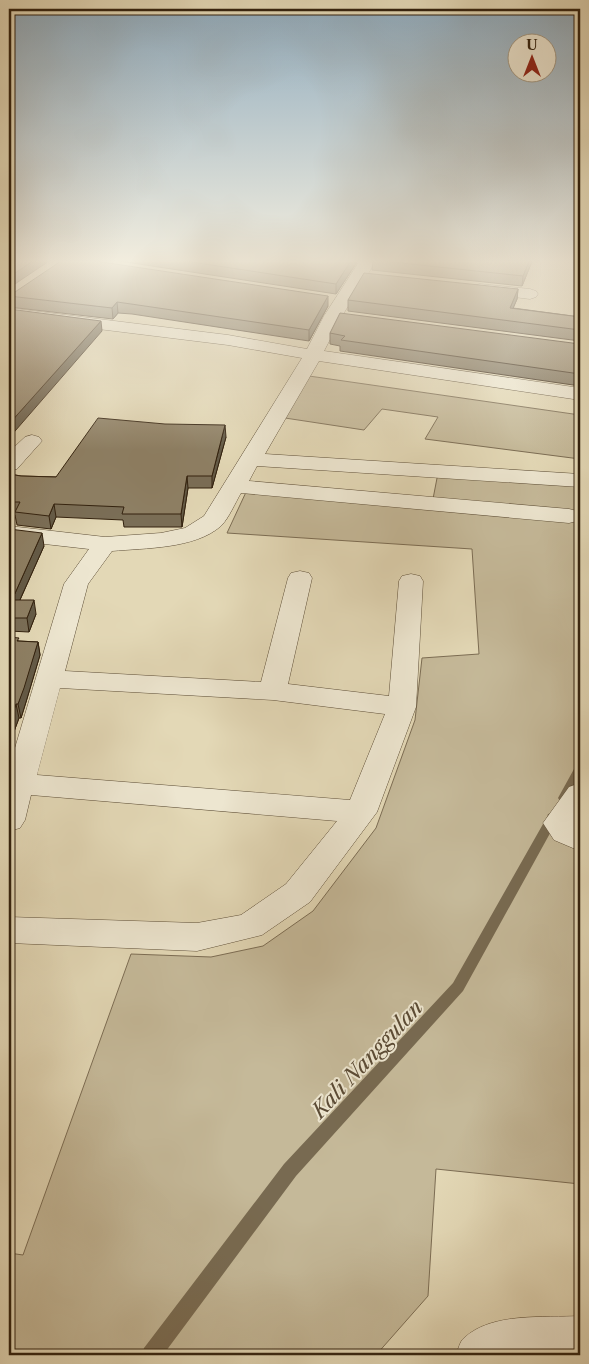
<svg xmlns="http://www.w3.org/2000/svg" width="589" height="1364" viewBox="0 0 589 1364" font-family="'Libre Caslon Text',serif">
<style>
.green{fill:#c5b999;stroke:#7c6d54}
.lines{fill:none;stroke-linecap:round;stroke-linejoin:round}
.stream{fill:#786a51;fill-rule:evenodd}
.street-casing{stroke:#5e4f38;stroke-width:1}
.street{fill:#ede6d0;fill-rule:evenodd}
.wall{fill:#7a6e57;stroke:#32210e}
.shaded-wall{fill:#635a47;stroke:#32210e}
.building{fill:#8e8065;stroke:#32210e}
.labels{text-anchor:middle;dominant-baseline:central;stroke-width:4;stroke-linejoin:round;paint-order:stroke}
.near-water-label{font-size:21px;font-style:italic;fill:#5b4b35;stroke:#ede6d0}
</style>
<rect width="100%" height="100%" fill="#e3d8b6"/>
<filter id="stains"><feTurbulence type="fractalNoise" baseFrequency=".004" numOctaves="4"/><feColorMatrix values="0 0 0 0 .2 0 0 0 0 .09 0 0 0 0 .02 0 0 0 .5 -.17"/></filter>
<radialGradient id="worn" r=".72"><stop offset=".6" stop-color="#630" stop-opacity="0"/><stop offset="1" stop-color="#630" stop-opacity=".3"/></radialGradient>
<path class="green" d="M 309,376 L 580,415 L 580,459 L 425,439 L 438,417 L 382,409 L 364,430 L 285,418 Z
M 438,473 L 580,482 L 580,1184 L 436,1169 L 428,1296 L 376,1355 L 9,1355 L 9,1253 L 23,1255 L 131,954 L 211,957 L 263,946 L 313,911 L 376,828 L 415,720 L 422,658 L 479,654 L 472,549 L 227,533 L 247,490 L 432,504 Z"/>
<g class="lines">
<path class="stream" d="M 580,765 C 581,779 576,788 568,801 L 560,801 L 558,798 L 574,769 L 576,766 Z
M 553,813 L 558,814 L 559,817 L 463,991 L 296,1176 L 163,1355 L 142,1355 L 144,1348 L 284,1164 L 453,983 L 547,817 L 548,814 Z"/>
<g class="street-casing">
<path id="street" d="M 361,259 L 377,259 L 342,316 L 324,351 L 580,388 L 580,400 L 319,361 L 265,454 L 580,474 L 580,487 L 257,466 L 249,481 L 569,509 L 577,511 L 580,516 L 577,521 L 569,523 L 241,493 C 235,503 229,518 221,526 C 195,549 145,548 112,551 L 88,584 L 65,671 L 261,682 L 288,578 L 291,573 L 300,571 L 309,573 L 312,578 L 288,684 L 389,696 L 399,581 L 402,576 L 411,574 L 420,576 L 423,581 L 416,707 L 377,812 L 310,902 L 262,935 L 197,951 L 9,943 L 9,917 L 197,923 L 241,915 L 286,884 L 337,821 L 31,795 L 25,820 L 20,828 L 9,831 L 9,768 L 64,584 L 89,549 L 9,540 L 9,526 L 105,537 L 161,533 L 185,528 L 204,516 L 302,358 L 228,345 L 9,318 L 9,308 L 228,335 L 307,349 L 324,316 ZM 60,688 L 273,700 L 385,714 L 350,800 L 37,775 Z
M 480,284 L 530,289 L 536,291 L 538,294 L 536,297 L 530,299 L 474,292 L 472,289 L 474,286 Z
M 32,435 L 39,437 L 42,441 L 17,469 L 9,470 L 9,452 L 25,437 Z
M 580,783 L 580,816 L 576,823 L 580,826 L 580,851 L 554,840 L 543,823 L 569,787 Z
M 580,1316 L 580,1355 L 456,1355 C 458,1350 460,1341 464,1338 C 492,1312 544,1318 580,1316 Z"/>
</g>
<use href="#street" class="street"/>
</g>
<path class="wall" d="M 106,259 L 359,259 L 336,294 Z
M 373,259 L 533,259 L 522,286 L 372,270 L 373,260 Z
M 518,289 L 517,299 L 513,308 L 580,317 L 580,341 L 348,311 L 348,300 Z
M 9,293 L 328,306 L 309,341 L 132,314 L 118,313 L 113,319 L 9,307 Z
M 330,333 L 580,344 L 580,386 L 340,351 L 340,346 L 330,344 Z
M 226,437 L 212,488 L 188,488 L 182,527 L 124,527 L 123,520 L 56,517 L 51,529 L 17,525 L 15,515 L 9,514 L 9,474 L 21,476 L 56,477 Z
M 9,529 L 44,546 L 20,600 L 36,614 L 29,632 L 9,631 Z
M 9,637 L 19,641 L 38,642 L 40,655 L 26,702 L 21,718 L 19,718 L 9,745 Z"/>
<path class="shaded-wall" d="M 36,259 L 52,259 L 9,288 L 9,277 Z
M 352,259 L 359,259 L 336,294 L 336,284 Z
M 530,259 L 533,259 L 522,286 L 523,276 Z
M 518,289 L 517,299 L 509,318 L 510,308 Z
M 328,296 L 328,306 L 309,341 L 309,330 Z
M 117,302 L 118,313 L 113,319 L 112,308 Z
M 101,321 L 102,331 L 9,438 L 9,424 Z
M 225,425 L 226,437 L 212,488 L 212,476 Z
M 187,476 L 188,488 L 182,527 L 181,514 Z
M 54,504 L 56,517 L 51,529 L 49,516 Z
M 42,533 L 44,546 L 14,613 L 12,600 Z
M 34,600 L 36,614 L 29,632 L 27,618 Z
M 38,642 L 40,655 L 26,702 L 21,718 L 18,704 Z
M 16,704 L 19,718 L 9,745 L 9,724 Z"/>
<path class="building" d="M 9,259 L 36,259 L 9,277 Z
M 64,259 L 82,259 L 328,296 L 309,330 L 131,304 L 117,302 L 112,308 L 9,296 L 9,293 L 15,292 Z
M 172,259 L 352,259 L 336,284 Z
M 373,259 L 530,259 L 523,276 L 373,260 Z
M 364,273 L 518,289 L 510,308 L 580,317 L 580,330 L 348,300 Z
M 9,309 L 101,321 L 9,424 Z
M 340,313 L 580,344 L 580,374 L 341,340 L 345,336 L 330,333 Z
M 98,418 L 165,424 L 225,425 L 212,476 L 187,476 L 181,514 L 122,514 L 124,507 L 54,504 L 49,516 L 15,512 L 20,502 L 9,502 L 9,474 L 21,476 L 56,477 Z
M 9,529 L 42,533 L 12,600 L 34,600 L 27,618 L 9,618 Z
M 9,637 L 19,638 L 17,641 L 38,642 L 24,688 L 18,704 L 16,704 L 9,724 Z"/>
<linearGradient id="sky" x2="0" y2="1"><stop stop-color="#8eaabd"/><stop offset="0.58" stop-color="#f2edde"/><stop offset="1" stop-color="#f2edde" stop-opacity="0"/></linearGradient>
<rect width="589" height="450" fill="url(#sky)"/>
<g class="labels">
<g class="near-water-label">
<text transform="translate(367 1059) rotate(-47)">Kali Nanggulan</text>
</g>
</g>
<rect width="589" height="1364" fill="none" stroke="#e3d8b6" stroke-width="30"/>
<rect x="10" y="10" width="569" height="1344" fill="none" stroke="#32210e" stroke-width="2.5"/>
<rect x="15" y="15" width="559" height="1334" fill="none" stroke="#32210e"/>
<g transform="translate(532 58)"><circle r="24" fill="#ede6d0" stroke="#a29782"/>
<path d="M0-4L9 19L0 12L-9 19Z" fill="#8f2418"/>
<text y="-8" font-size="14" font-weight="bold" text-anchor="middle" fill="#32210e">U</text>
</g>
<rect width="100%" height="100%" filter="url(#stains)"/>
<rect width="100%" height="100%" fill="url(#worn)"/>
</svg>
